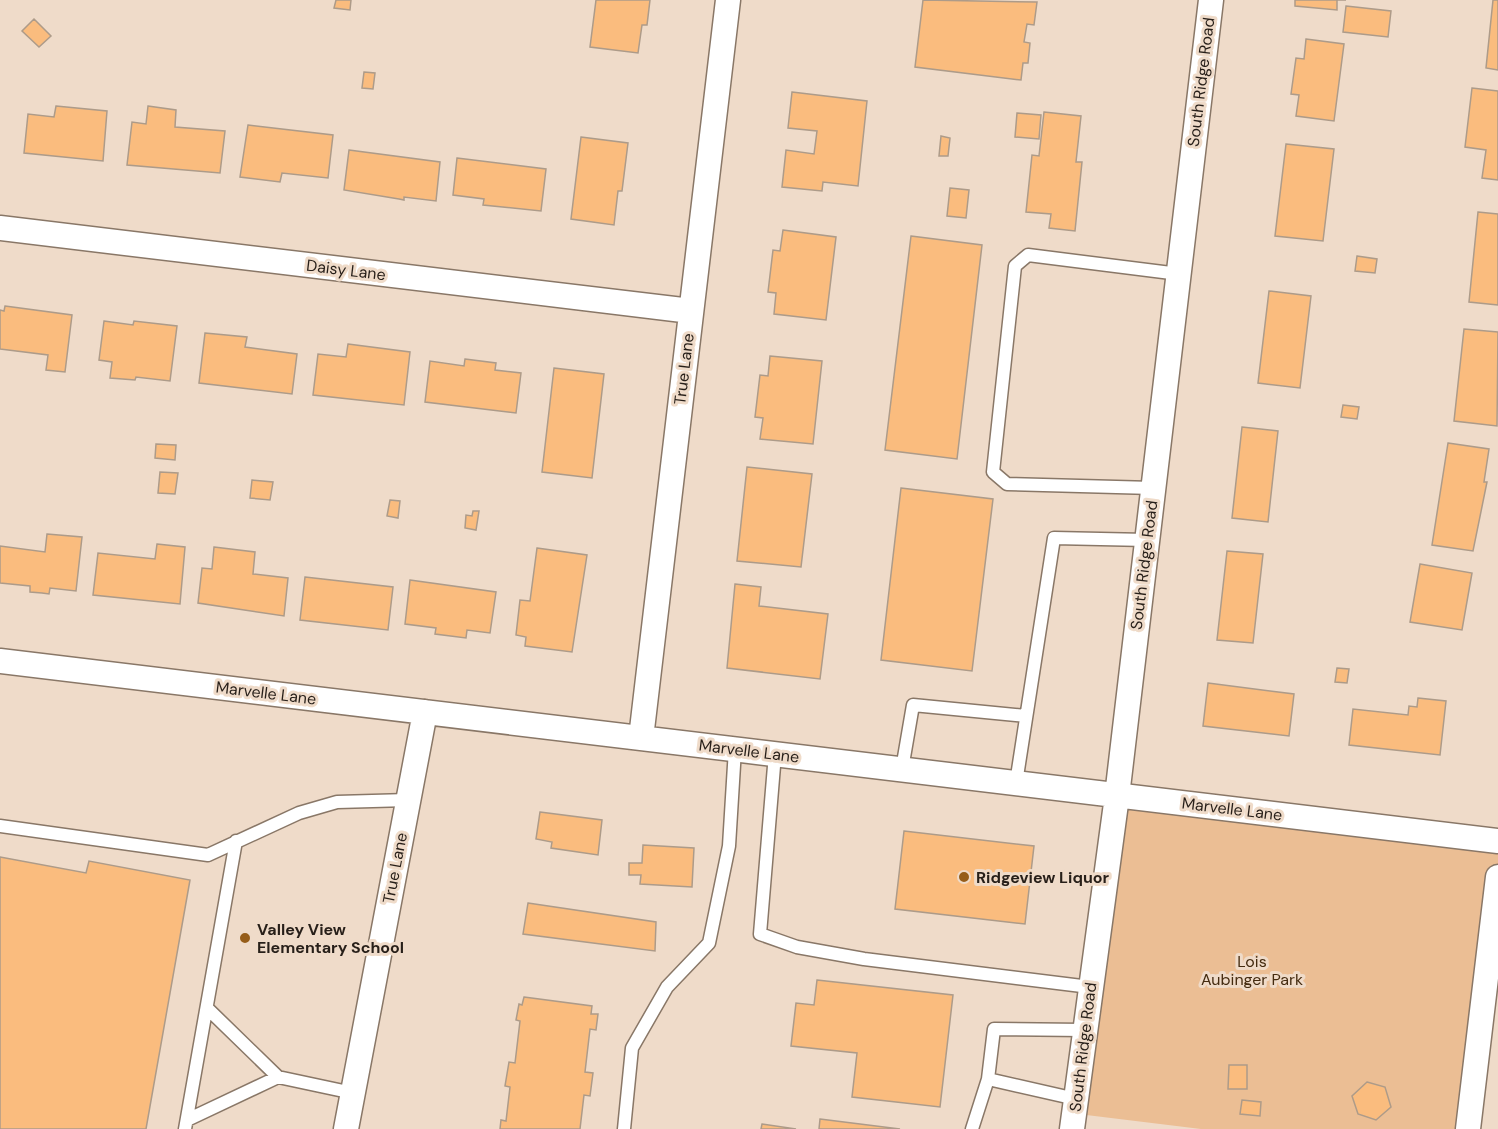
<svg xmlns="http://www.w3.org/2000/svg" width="1498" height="1129" viewBox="0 0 1498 1129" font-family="'DM Sans',sans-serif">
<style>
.green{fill:#ebbe94}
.building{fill:#fabc7e;stroke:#ad9b89;stroke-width:1.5}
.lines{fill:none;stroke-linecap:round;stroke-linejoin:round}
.lane-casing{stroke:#897767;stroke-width:15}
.street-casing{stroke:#897767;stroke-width:27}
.lane{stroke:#fff;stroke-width:12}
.street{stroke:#fff;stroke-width:24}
.poi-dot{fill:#965d19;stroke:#efdbc9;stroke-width:2}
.labels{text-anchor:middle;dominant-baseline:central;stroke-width:6;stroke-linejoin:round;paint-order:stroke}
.street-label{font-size:16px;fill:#271f19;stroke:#efdbc9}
.poi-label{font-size:16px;font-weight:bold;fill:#271f19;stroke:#efdbc9;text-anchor:start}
.park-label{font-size:16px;fill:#442b10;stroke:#efdbc9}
</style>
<rect width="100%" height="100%" fill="#efdbc9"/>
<path class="green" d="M 1117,796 L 1498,841 L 1498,877 L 1468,1129 L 1201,1129 L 1070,1113 Z"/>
<path class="building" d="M 336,0 L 351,0 L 350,10 L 334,8 Z
M 596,0 L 650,0 L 647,25 L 642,25 L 638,53 L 590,47 Z
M 923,0 L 1037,2 L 1034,25 L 1027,24 L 1024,42 L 1030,43 L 1028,63 L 1023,63 L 1021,80 L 915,67 Z
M 1295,0 L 1346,0 L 1337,0 L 1337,10 L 1295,6 Z
M 1493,0 L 1498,0 L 1498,70 L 1486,68 Z
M 1346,6 L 1391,11 L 1388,37 L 1343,32 Z
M 34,19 L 51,36 L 39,47 L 22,31 Z
M 1306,39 L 1344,44 L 1334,121 L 1296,116 L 1299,95 L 1291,94 L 1296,58 L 1304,59 Z
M 364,72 L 375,73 L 373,89 L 362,88 Z
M 1472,88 L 1498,91 L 1498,180 L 1482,178 L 1486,150 L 1465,147 Z
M 792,92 L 867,101 L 858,186 L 823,182 L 822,191 L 782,187 L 786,150 L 814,154 L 817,131 L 788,128 Z
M 56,106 L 107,111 L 103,161 L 24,153 L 28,114 L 54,117 Z
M 148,106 L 176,110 L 175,127 L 225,131 L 220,173 L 127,165 L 132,122 L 146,124 Z
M 1044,112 L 1081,116 L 1076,162 L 1082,162 L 1075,231 L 1049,228 L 1051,214 L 1026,212 L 1032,155 L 1039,156 Z
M 1017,113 L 1041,115 L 1039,139 L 1015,137 Z
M 248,125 L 333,135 L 328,178 L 282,173 L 280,182 L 240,177 Z
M 941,136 L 950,138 L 948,156 L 939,156 Z
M 581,137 L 628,143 L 622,191 L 618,191 L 614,225 L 571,219 Z
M 1286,144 L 1334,149 L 1323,241 L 1275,236 Z
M 349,150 L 440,162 L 436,201 L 404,197 L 404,200 L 399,199 L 344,190 Z
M 457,158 L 546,169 L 541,211 L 483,205 L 484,199 L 453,195 Z
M 950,188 L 969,190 L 966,218 L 947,216 Z
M 1478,212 L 1498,214 L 1498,305 L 1469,302 Z
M 783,230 L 836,237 L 826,320 L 774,314 L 776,293 L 768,292 L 773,250 L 780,251 Z
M 911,236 L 982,245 L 957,459 L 885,450 Z
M 1357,256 L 1377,259 L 1375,273 L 1355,271 Z
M 1269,291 L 1311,296 L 1300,388 L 1258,383 Z
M 5,306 L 72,315 L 65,372 L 46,370 L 48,355 L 0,349 L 0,310 L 4,311 Z
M 104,321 L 133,325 L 134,321 L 177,326 L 170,381 L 136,377 L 135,380 L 110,378 L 112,362 L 99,360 Z
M 1464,329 L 1498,332 L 1497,426 L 1454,421 Z
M 205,333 L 247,337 L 245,347 L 297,354 L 292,394 L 199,383 Z
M 348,344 L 410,352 L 404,405 L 313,395 L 318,354 L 346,357 Z
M 770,356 L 822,361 L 813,444 L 760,439 L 763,418 L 755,417 L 760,375 L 768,376 Z
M 465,359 L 496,363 L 495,370 L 521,373 L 516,413 L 425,402 L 430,361 L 464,366 Z
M 554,368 L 604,374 L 592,478 L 542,472 Z
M 1343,405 L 1359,407 L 1357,419 L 1341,417 Z
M 1242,427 L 1278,431 L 1268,522 L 1232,518 Z
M 1448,443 L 1489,449 L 1484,482 L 1487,482 L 1473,551 L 1432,545 Z
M 156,444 L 176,445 L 175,460 L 155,458 Z
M 747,467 L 812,474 L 801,567 L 737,561 Z
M 160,472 L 178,473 L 175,494 L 158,493 Z
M 252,480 L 273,482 L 270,500 L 250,498 Z
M 901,488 L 993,499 L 972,671 L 881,660 Z
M 390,500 L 400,501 L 398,518 L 387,516 Z
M 473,511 L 479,511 L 476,530 L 465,528 L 466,515 L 472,516 Z
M 47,534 L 82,537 L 76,591 L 50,588 L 49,594 L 42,593 L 30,592 L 30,586 L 0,583 L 0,546 L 45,552 Z
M 157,544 L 185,547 L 180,604 L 93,595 L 98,553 L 155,559 Z
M 214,547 L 255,552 L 253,574 L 288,578 L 284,616 L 198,603 L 202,568 L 212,569 Z
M 537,548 L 587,555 L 572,652 L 525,646 L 526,637 L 516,635 L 520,600 L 530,601 Z
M 1227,551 L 1263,554 L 1253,643 L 1217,640 Z
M 1420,564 L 1472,573 L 1462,630 L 1410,622 Z
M 305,577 L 393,587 L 388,630 L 300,620 Z
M 410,580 L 496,592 L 490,633 L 467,630 L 466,638 L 435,634 L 436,628 L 405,624 Z
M 735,584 L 761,587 L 759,606 L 828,614 L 820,679 L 727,668 Z
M 1337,668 L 1349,669 L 1347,683 L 1335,682 Z
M 1208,683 L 1294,694 L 1289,736 L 1203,726 Z
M 1418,698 L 1446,701 L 1440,755 L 1349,745 L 1353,709 L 1408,715 L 1409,706 L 1417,707 Z
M 540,812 L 602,820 L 598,855 L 551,848 L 552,842 L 536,839 Z
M 904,831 L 1034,846 L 1025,924 L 895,909 Z
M 643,845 L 694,848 L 692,887 L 640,884 L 641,875 L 629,875 L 629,863 L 642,863 Z
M 0,857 L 86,873 L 89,861 L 190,880 L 146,1129 L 0,1129 Z
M 528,903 L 656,922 L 655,951 L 523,934 Z
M 817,980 L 953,995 L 940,1107 L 852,1097 L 857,1053 L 791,1046 L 796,1003 L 814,1005 Z
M 524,997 L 592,1006 L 591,1014 L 598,1014 L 596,1030 L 590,1029 L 585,1072 L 593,1073 L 590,1096 L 584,1095 L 580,1129 L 500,1129 L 501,1120 L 506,1121 L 510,1087 L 505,1086 L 509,1062 L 515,1063 L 520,1021 L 516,1020 L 519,1004 L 522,1005 Z
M 1229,1065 L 1247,1065 L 1247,1089 L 1228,1089 Z
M 1367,1082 L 1385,1087 L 1391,1107 L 1376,1120 L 1358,1114 L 1352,1096 Z
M 1242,1100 L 1261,1102 L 1260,1116 L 1240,1114 Z
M 820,1119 L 900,1129 L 819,1129 Z
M 762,1124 L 796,1129 L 761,1129 Z"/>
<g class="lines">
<g class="lane-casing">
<path id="lane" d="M 1153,488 L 1007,484 L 993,472 L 1015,266 L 1028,255 L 1179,274
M 775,754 L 760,934 L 797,947 L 864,959 L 1090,987
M 902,769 L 913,705 L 1026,716
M 1016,783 L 1054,538 L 1147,540
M 0,826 L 208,855 L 299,813 L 337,802 L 408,800
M 207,1008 L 278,1077
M 1076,1099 L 988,1079 L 994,1029 L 1084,1030
M 187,1120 L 278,1077 L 353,1093
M 185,1129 L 236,841
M 624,1129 L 632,1048 L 667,987 L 709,943 L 729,846 L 735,749
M 972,1129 L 988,1079"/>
</g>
<g class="street-casing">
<path id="street" d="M 0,228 L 691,311
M 0,661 L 1498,841
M 641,738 L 728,0
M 346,1129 L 425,712
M 1072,1129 L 1117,796 L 1211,0
M 1468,1129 L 1498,877"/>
</g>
<use href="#lane" class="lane"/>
<use href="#street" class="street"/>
</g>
<g class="poi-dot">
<circle cx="964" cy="877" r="6"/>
<circle cx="245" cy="938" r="6"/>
</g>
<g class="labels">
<g class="street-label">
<text transform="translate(1201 82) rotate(-83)">South Ridge Road</text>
<text transform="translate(346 270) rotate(7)">Daisy Lane</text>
<text transform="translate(684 369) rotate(-83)">True Lane</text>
<text transform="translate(1144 565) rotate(-83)">South Ridge Road</text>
<text transform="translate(266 693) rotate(7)">Marvelle Lane</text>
<text transform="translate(749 751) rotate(7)">Marvelle Lane</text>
<text transform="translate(1232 809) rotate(7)">Marvelle Lane</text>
<text transform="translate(395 868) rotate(-79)">True Lane</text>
<text transform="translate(1083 1047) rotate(-83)">South Ridge Road</text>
</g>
<g class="poi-label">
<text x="976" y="877">Ridgeview Liquor</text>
<text x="257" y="929">Valley View<tspan x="257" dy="18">Elementary School</tspan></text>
</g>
<g class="park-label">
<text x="1252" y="961">Lois<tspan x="1252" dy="18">Aubinger Park</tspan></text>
</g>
</g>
</svg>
